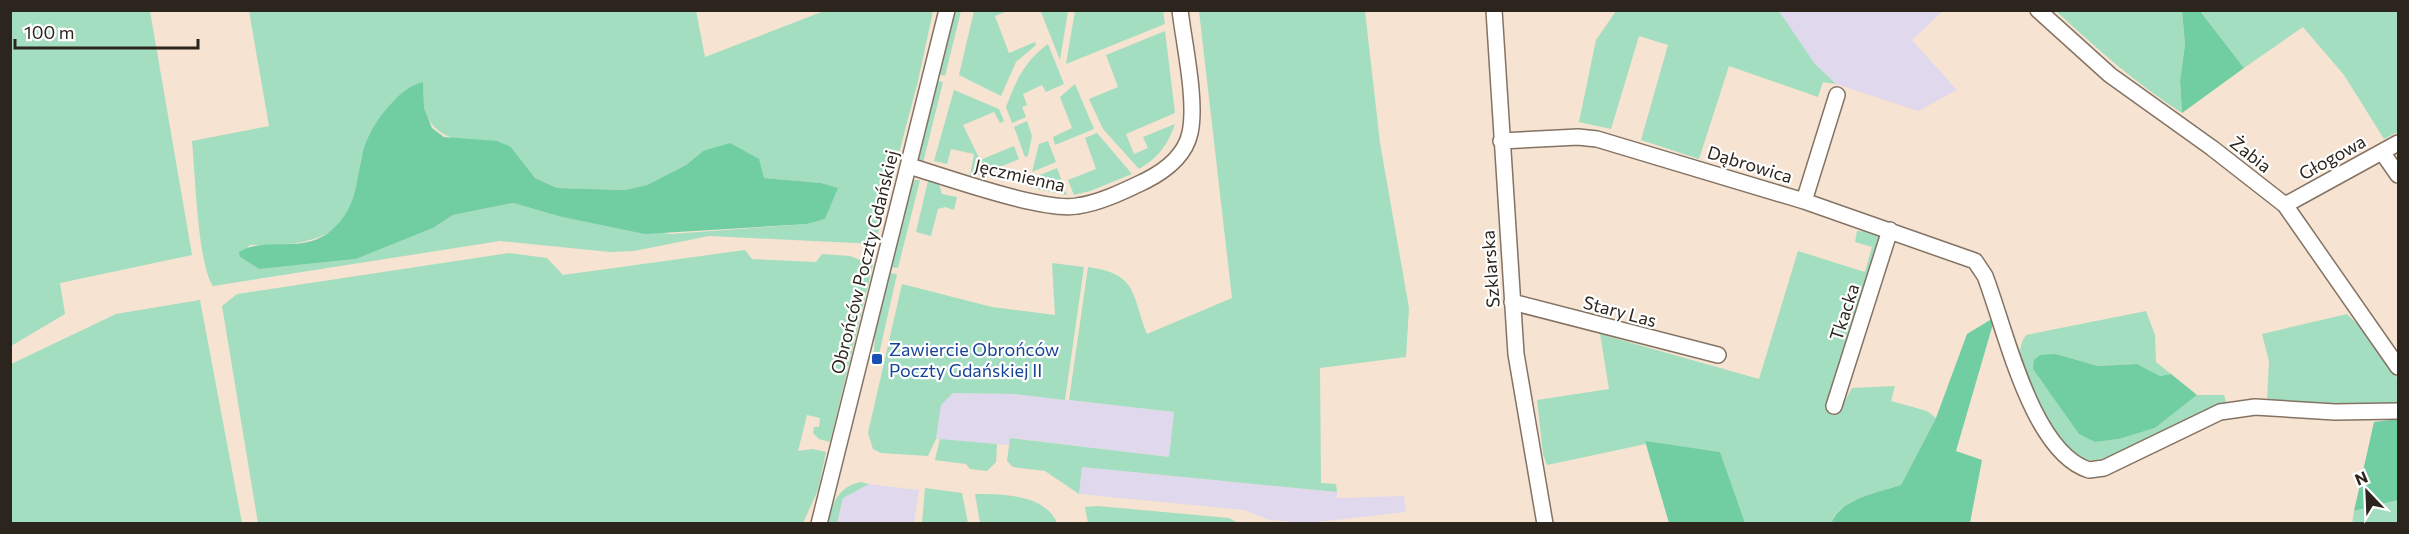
<svg xmlns="http://www.w3.org/2000/svg" width="2409" height="534" viewBox="0 0 2409 534" font-family="Commissioner,sans-serif">
<style>
.industrial{fill:#e0d9ee}
.green{fill:#a3dec0;fill-rule:evenodd}
.forest{fill:#71cea3}
.lines{fill:none;stroke-linecap:round;stroke-linejoin:round}
.minor-casing{stroke:#847363;stroke-width:18}
.minor{stroke:#fff;stroke-width:15}
.transit-dot{fill:#1a4fb4;stroke:#fff;stroke-width:2}
.labels{text-anchor:middle;dominant-baseline:central;stroke-width:4.5;stroke-linejoin:round;paint-order:stroke}
.street-label{font-size:18px;fill:#2c251e;stroke:#fff}
.transit-label{font-size:18px;fill:#164399;stroke:#fff;text-anchor:start}
</style>
<rect width="100%" height="100%" fill="#f6e3d1"/>
<path class="industrial" d="M 1779,11 L 1943,11 L 1912,40 L 1957,90 L 1918,111 L 1836,84 L 1815,64 Z
M 953,393 L 1014,394 L 1174,412 L 1169,457 L 1011,438 L 1009,445 L 936,439 L 941,405 Z
M 1082,467 L 1337,492 L 1337,498 L 1404,496 L 1406,512 L 1308,523 L 1269,520 L 1244,510 L 1079,494 Z
M 869,484 L 919,490 L 914,523 L 837,524 L 843,498 Z"/>
<path class="green" d="M 1045,10 L 1068,11 L 1060,60 L 1041,12 Z
M 10,11 L 150,11 L 192,255 L 60,283 L 65,314 L 11,346 Z
M 249,11 L 696,11 L 705,57 L 824,11 L 933,11 L 918,81 L 875,244 L 709,236 L 634,251 L 610,252 L 500,241 L 213,286 C 198,266 195,171 192,141 L 269,126 ZM 422,82 C 425,92 422,102 425,111 C 436,146 479,142 511,147 L 535,178 L 557,188 L 625,190 L 647,185 L 686,165 L 703,151 L 764,178 L 821,183 L 837,188 L 825,219 L 807,224 L 670,234 L 558,216 L 513,203 L 453,215 L 433,228 L 356,259 L 259,269 L 240,257 L 250,245 C 296,246 345,244 358,190 C 360,177 358,160 365,149 C 377,128 406,102 422,82 Z
M 953,11 L 961,11 L 945,76 L 938,74 Z
M 974,11 L 1008,11 L 995,16 L 1009,53 L 1035,42 L 1036,45 L 1016,62 L 1001,96 L 959,75 Z
M 1075,11 L 1163,11 L 1165,24 L 1066,64 Z
M 1199,11 L 1365,11 L 1380,143 L 1409,308 L 1406,357 L 1320,368 L 1321,483 L 1336,484 L 1337,492 L 1082,467 L 1079,494 L 1045,471 L 1013,467 L 1007,461 L 1010,438 L 1169,457 L 1174,412 L 1069,400 L 1088,267 C 1138,274 1131,293 1147,334 L 1232,298 Z
M 1616,11 L 1779,11 L 1815,64 L 1836,84 L 1823,82 L 1818,97 L 1729,66 L 1699,159 L 1641,140 L 1668,45 L 1639,36 L 1611,129 L 1579,122 L 1596,40 Z
M 2056,11 L 2182,11 L 2185,44 L 2180,81 L 2182,113 C 2135,83 2096,48 2056,11 Z
M 2200,11 L 2398,11 L 2398,132 L 2384,139 L 2344,75 L 2303,27 L 2244,68 Z
M 1165,31 L 1175,113 L 1126,134 L 1134,154 L 1148,148 L 1143,137 L 1175,124 C 1167,146 1159,157 1139,169 L 1103,129 L 1089,99 L 1118,87 L 1106,55 Z
M 1048,44 L 1064,84 L 1046,92 L 1042,85 L 1023,94 L 1027,105 L 1022,107 L 1026,117 L 1012,123 L 1006,107 C 1016,80 1025,61 1048,44 Z
M 936,81 L 943,82 L 923,163 L 917,158 Z
M 1075,84 L 1094,129 L 1055,145 L 1053,137 L 1072,128 L 1060,97 Z
M 954,90 L 999,109 L 1004,121 L 1000,123 L 994,112 L 963,125 L 980,160 L 1014,146 L 1019,159 L 980,175 L 970,176 L 974,154 L 951,149 L 947,164 L 934,161 Z
M 1027,121 L 1032,136 L 1028,156 L 1025,157 L 1014,127 Z
M 1097,133 L 1132,174 L 1090,191 L 1074,195 L 1068,180 L 1096,169 L 1085,138 Z
M 1048,141 L 1056,162 L 1032,172 L 1039,144 Z
M 1057,168 L 1067,195 L 1037,189 L 1035,177 Z
M 912,180 L 920,180 L 898,268 L 890,267 Z
M 928,181 L 939,184 L 942,194 L 957,197 L 954,210 L 945,207 L 938,209 L 931,236 L 916,232 Z
M 1857,231 L 1878,232 L 1881,236 L 1854,328 L 1825,409 L 1838,413 L 1852,388 L 1895,386 L 1891,401 L 1927,411 L 1936,418 L 1901,485 C 1880,492 1838,499 1831,523 L 1745,524 L 1720,452 L 1645,442 L 1646,444 L 1547,465 L 1543,454 L 1537,400 L 1609,389 L 1600,334 L 1759,379 L 1798,251 L 1865,272 L 1872,247 L 1855,242 Z
M 745,250 L 752,259 L 816,262 L 822,254 L 850,256 L 873,265 L 830,442 L 819,439 L 813,433 L 814,427 L 819,427 L 820,418 L 807,415 L 798,451 L 813,449 L 826,452 L 818,490 L 803,523 L 258,523 L 222,306 L 237,294 L 509,253 L 547,258 L 563,275 Z
M 1052,263 L 1084,267 L 1065,400 L 1014,394 L 953,393 L 941,405 L 936,439 L 928,456 L 881,453 L 873,449 L 868,433 L 902,284 L 992,307 L 1055,315 Z
M 888,273 L 897,274 L 879,354 L 874,353 L 875,333 Z
M 200,300 L 242,523 L 11,523 L 11,364 L 116,314 Z
M 2146,311 L 2155,335 L 2156,362 L 2171,374 L 2160,376 L 2137,364 L 2098,366 L 2056,354 L 2039,378 L 2062,407 L 2095,442 L 2119,439 L 2155,428 L 2197,395 L 2224,395 L 2227,405 C 2202,416 2107,466 2087,460 C 2058,452 2043,420 2033,395 C 2026,375 2012,354 2026,335 Z
M 2347,314 L 2363,330 L 2398,379 L 2398,403 L 2334,404 L 2267,401 L 2269,361 L 2262,334 Z
M 940,439 L 997,444 L 996,462 L 987,471 L 970,469 L 966,464 L 935,460 Z
M 861,482 L 869,484 L 843,498 L 837,523 L 827,523 C 832,503 839,486 861,482 Z
M 925,488 L 962,493 L 968,523 L 922,523 Z
M 975,494 C 1002,494 1045,494 1057,523 L 980,523 Z
M 2398,500 L 2398,523 L 2352,524 L 2354,511 Z
M 1098,506 L 1229,518 L 1236,522 L 1088,523 L 1085,507 Z"/>
<path class="forest" d="M 2182,11 L 2200,11 L 2244,68 L 2182,113 L 2180,81 L 2185,44 Z
M 423,82 L 424,108 L 432,128 L 444,137 L 497,141 L 511,147 L 535,178 L 557,188 L 625,190 L 647,185 L 686,165 L 703,151 L 730,143 L 759,159 L 764,178 L 821,183 L 838,188 L 825,219 L 807,224 L 645,234 L 558,216 L 513,203 L 453,215 L 433,228 L 356,259 L 259,269 L 240,257 L 239,252 C 270,234 306,258 337,225 C 359,202 356,176 364,148 C 370,131 378,118 390,105 C 401,93 407,87 423,82 Z
M 1995,317 L 1956,451 L 1982,460 L 1970,523 L 1831,524 C 1838,499 1880,492 1901,485 L 1936,418 L 1967,334 Z
M 2056,354 L 2098,366 L 2137,364 L 2160,376 L 2171,374 L 2197,395 L 2155,428 L 2119,439 L 2095,442 L 2079,434 L 2033,369 L 2034,360 L 2040,355 Z
M 2398,419 L 2398,500 L 2354,511 L 2374,422 Z
M 1645,441 L 1720,452 L 1745,523 L 1669,523 Z"/>
<g class="lines">
<g class="minor-casing">
<path id="minor" d="M 1494,10 L 1516,354 L 1545,524
M 2038,10 L 2110,75 L 2212,148 L 2285,205 L 2398,367
M 1501,141 L 1578,137 L 1597,139 L 1804,201 L 1975,261 L 1985,276 C 2005,327 2031,452 2089,470 L 2104,468 L 2220,412 L 2255,407 L 2335,412 L 2398,411
M 2382,152 L 2398,175
M 909,166 C 946,177 1043,212 1077,206 C 1100,203 1124,191 1145,181 C 1165,171 1185,156 1190,133 C 1197,101 1184,44 1180,10
M 1804,201 L 1837,95
M 2285,205 L 2398,143
M 1512,302 L 1718,355
M 1834,406 L 1890,230
M 819,524 L 947,10"/>
</g>
<use href="#minor" class="minor"/>
</g>
<rect class="transit-dot" x="871" y="353" width="12" height="12" rx="3"/>
<g class="labels">
<g class="street-label">
<text transform="translate(2251 154) rotate(38)">Żabia</text>
<text transform="translate(2332 157) rotate(-29)">Głogowa</text>
<text transform="translate(1750 164) rotate(17)">Dąbrowica</text>
<text transform="translate(1020 175) rotate(13)">Jęczmienna</text>
<text transform="translate(864 262) rotate(-76)">Obrońców Poczty Gdańskiej</text>
<text transform="translate(1490 269) rotate(-94)">Szklarska</text>
<text transform="translate(1620 311) rotate(15)">Stary Las</text>
<text transform="translate(1844 312) rotate(-72)">Tkacka</text>
</g>
<g class="transit-label">
<text x="889" y="349">Zawiercie Obrońców<tspan x="889" dy="21">Poczty Gdańskiej II</tspan></text>
</g>
</g>
<rect width="2409" height="534" fill="none" stroke="#2c251e" stroke-width="24"/>
<g transform="translate(2367 492) rotate(337)" stroke="#ffffff" stroke-width="4.5" paint-order="stroke">
<path d="M0-4.5L10 22L0 15L-10 22Z" fill="#2c251e"/>
<text y="-9" font-size="16" font-weight="bold" text-anchor="middle" fill="#2c251e">N</text>
</g>
<path d="M15 39v9h183v-9" fill="none" stroke="#2c251e" stroke-width="3"/>
<text x="24" y="39" font-size="18" fill="#2c251e" stroke="#ffffff" stroke-width="4.5" paint-order="stroke">100 m</text>
</svg>
